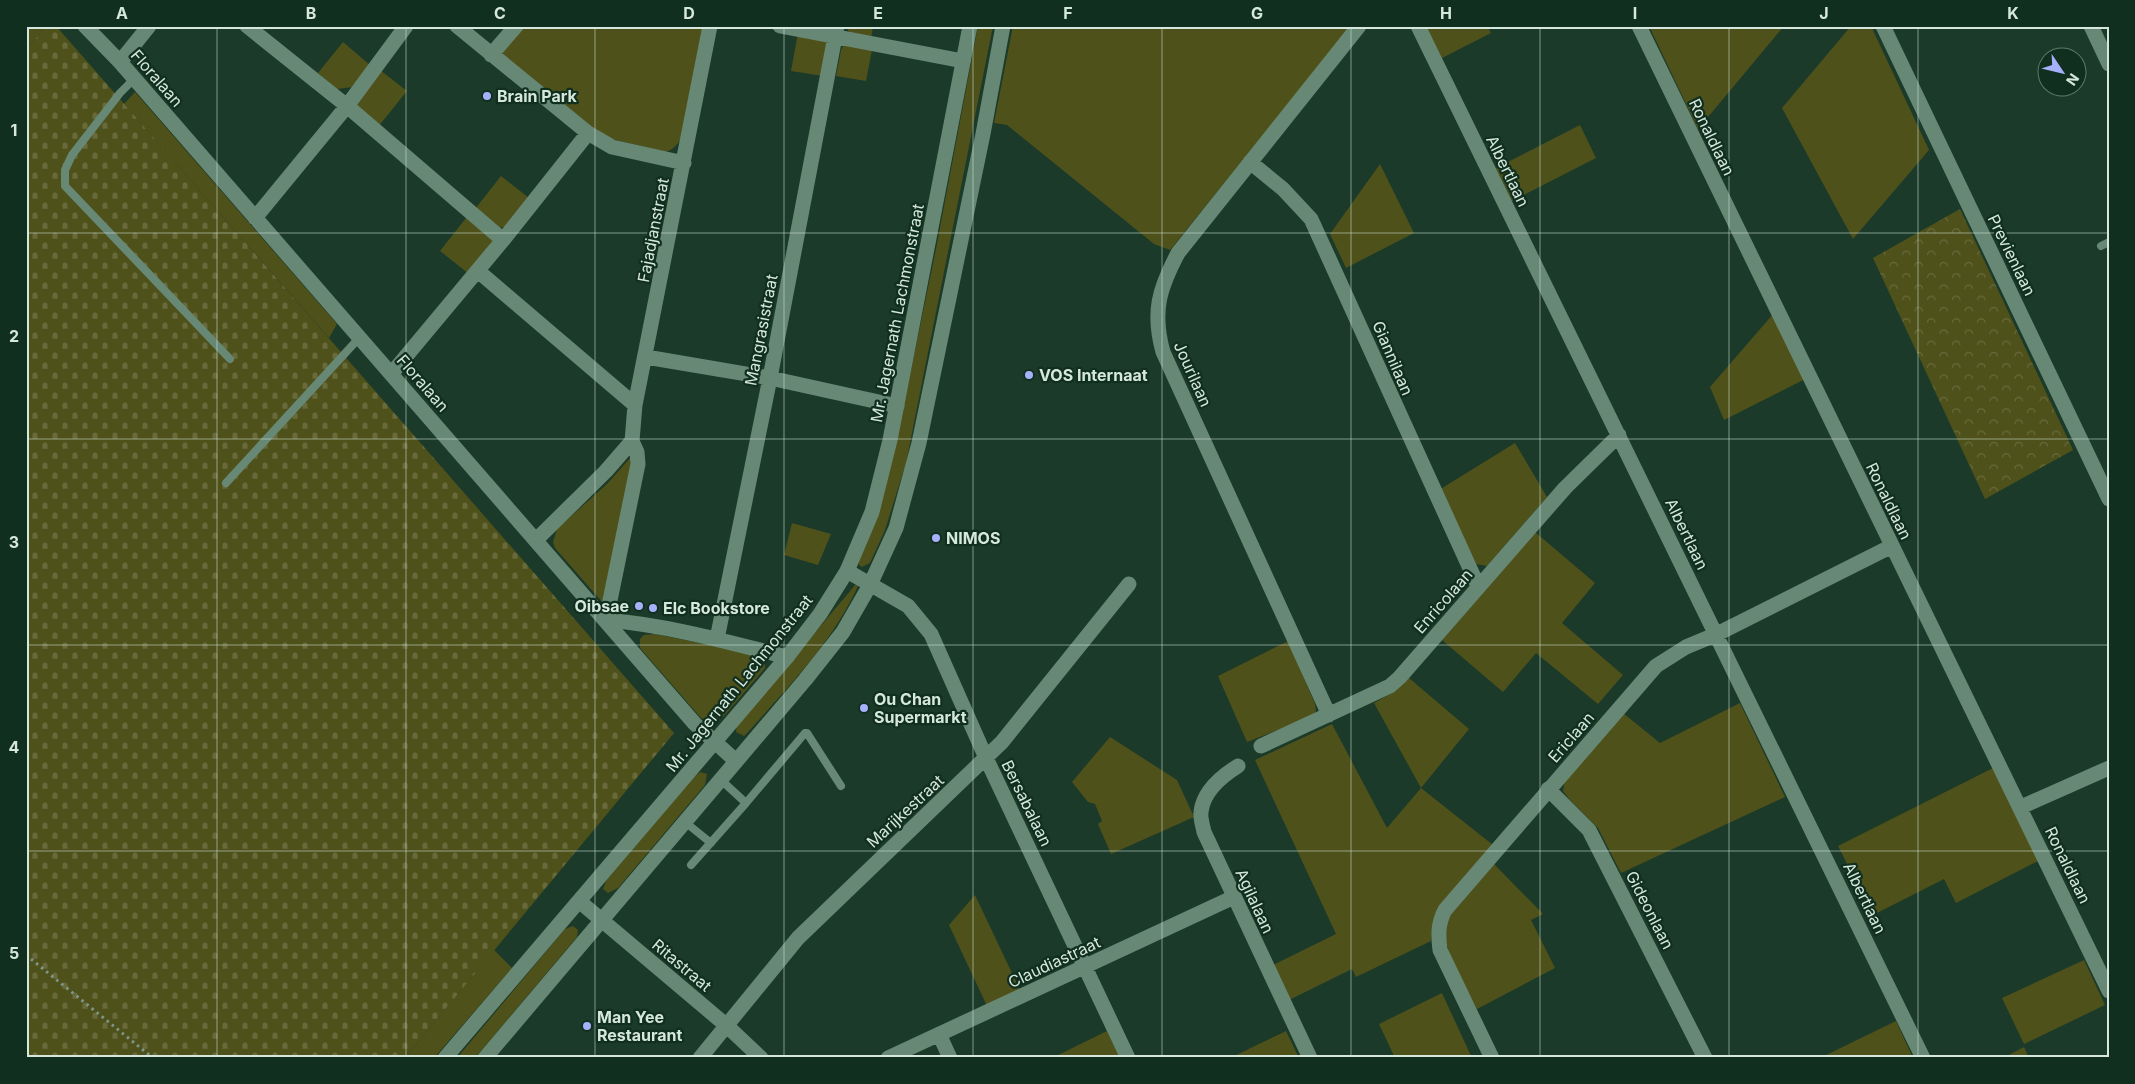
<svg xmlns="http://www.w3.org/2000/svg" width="2135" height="1084" viewBox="0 0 2135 1084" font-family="Inter,sans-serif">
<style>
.green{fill:#4f511b}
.forest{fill:url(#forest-crowns)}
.cemetery{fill:url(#cemetery-stones)}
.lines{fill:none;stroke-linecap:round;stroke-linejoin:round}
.path{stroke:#7d9688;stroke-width:3;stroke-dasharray:2.5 4;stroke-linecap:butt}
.service{stroke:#678875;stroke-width:8}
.minor{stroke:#678875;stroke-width:15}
.secondary{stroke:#678875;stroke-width:15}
.grid{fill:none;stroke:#d6e8dd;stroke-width:1;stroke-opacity:0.55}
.poi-dot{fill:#a6b1fc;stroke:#102f1f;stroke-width:2}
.labels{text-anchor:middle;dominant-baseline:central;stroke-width:4.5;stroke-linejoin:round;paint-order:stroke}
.street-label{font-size:16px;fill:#d6e8dd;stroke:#102f1f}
.poi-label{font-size:16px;font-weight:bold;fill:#d6e8dd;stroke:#102f1f;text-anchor:start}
.neatline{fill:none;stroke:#d6e8dd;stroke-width:2}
.grid-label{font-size:16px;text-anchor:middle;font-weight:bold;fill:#d6e8dd}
</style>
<defs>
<pattern id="forest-crowns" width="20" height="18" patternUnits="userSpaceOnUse" patternTransform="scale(1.25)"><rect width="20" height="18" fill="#4f511b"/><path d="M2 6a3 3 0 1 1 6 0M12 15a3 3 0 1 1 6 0" fill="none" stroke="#686a3c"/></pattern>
<pattern id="cemetery-stones" width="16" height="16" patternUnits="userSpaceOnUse" patternTransform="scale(1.25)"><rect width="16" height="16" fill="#4f511b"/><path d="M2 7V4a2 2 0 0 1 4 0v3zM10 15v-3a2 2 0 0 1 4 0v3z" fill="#686a3c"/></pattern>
</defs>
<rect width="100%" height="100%" fill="#1b3a29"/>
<path class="green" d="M 26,26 L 46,26 L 26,50 Z
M 521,26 L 703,26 L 682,137 C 678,144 674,149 666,152 L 611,139 L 599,133 L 503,55 L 502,51 Z
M 846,26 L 873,26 L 871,39 L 850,34 Z
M 978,26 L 993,26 L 906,463 L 885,530 L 870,563 L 862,567 L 859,565 L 858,560 L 895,447 L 935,254 Z
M 1013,26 L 1351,26 L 1170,250 L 1154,244 L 1007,125 L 994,123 Z
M 1425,26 L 1487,26 L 1491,33 L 1442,58 Z
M 1649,26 L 1784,26 L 1698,129 Z
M 1851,26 L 1871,26 L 1929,150 L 1853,239 L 1782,108 Z
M 798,33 L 829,42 L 823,76 L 791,71 Z
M 343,42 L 370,65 L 353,87 L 337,89 L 318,73 Z
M 844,45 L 872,50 L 866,81 L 836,76 L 841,50 Z
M 380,70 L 407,91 L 378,127 L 356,106 L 356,101 Z
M 135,92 L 337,324 L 329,338 L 124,104 Z
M 1580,125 L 1596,158 L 1512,201 L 1496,168 Z
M 1380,164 L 1414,233 L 1346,268 L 1330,234 Z
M 501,176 L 529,198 L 506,227 L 497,228 L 475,209 Z
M 466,218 L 493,240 L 493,244 L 469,274 L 440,251 Z
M 1774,313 L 1805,379 L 1724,420 L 1710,387 Z
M 1515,443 L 1547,497 L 1487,566 L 1476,564 L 1439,490 Z
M 630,458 L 633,468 L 603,603 L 555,548 L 553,542 L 557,529 L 608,483 Z
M 792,523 L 831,534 L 818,565 L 784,555 Z
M 1535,532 L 1595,583 L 1562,623 L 1623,675 L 1598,704 L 1536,653 L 1503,692 L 1442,640 Z
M 856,584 L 858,585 L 857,588 C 832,643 787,688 748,732 L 744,736 L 736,732 L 737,725 Z
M 655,634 L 764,656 L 765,668 L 725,715 C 718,721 710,722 701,718 L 640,648 L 640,639 L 644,635 Z
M 1288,641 L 1315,704 L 1316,711 L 1313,716 L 1247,742 L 1218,676 Z
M 1409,678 L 1469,729 L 1421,788 L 1493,845 L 1432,928 L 1431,941 L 1356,977 L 1352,969 L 1289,1000 L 1273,965 L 1336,934 L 1255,760 L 1332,724 L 1387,828 L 1421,788 L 1374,703 L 1394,692 Z
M 1740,703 L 1785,797 L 1621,873 L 1598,828 L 1570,800 L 1563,791 L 1565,781 L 1623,713 L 1660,743 Z
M 1110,737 L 1177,780 L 1194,817 L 1111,854 L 1098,824 L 1102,821 L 1095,804 L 1088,802 L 1072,782 Z
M 1993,768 L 2038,861 L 1956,903 L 1944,879 L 1873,915 L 1838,846 Z
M 700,772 L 707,774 L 705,785 L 618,888 L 608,893 L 603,889 L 606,881 L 690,781 Z
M 1493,863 L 1543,914 L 1531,920 L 1555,968 L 1477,1009 C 1464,984 1433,941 1451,913 C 1462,895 1479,879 1493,863 Z
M 975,895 L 1020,990 L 987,1006 L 949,925 Z
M 573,926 L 578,930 L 577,937 L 475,1058 L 457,1058 L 565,929 Z
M 494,950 L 512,968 L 434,1058 L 405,1058 Z
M 2084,960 L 2105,1005 L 2024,1044 L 2002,998 Z
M 1442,993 L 1472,1058 L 1395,1058 L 1379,1024 Z
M 1896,1021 L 1913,1058 L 1820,1058 Z
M 1107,1031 L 1120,1058 L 1052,1058 Z
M 1286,1031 L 1299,1058 L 1230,1058 Z
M 2024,1047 L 2029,1058 L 2003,1058 Z"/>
<path class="forest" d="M 1960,209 L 2073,450 L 1985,499 L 1873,258 Z"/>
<path class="cemetery" d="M 46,26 L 56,26 L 674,733 L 405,1058 L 26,1058 L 26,50 Z"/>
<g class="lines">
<path class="path" d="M 26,955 L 153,1058"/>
<path class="service" d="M 134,79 L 120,93 L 72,155 L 65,170 L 65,186 L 230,359
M 2101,246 L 2109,242
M 226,483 L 360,337
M 721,780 L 746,803 L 805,733 L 807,733 L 841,786
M 685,822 L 711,843
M 691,865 L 746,803"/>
<path class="minor" d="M 85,26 L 120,62 L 695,724 L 736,761
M 247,26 L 347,106 L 503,240
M 457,26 L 588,133 L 612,147 L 684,163
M 780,26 L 963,61
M 1418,26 L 1923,1058
M 1639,26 L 2109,991
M 1883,26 L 2109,499
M 2091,26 L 2109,64
M 491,55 L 516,26
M 120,62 L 149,26
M 1250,162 L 1283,189 L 1311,219 L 1478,586
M 255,218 L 347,106 L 406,26
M 478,271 L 635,405
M 646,357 L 770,378 L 897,406
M 392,373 L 503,240 L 588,133
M 632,441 L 637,452 L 638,464 L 606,620 C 667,625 728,642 787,657
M 536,540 L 606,471 L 632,441 L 635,405 L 710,26
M 847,571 L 908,606 L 931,634 L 986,758 L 1128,1058
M 717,639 L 770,378 L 837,26
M 1329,715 L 1163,352 C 1152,312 1159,289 1178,253 L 1359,26
M 1261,746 L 1390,686 L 1400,677 L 1565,488 L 1619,435
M 1238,766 C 1222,776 1203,792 1201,812 C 1200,818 1203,826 1204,832 L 1310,1058
M 1548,789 L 1589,830 L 1705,1058
M 2021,807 L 2109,768
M 579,901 L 727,1026 L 761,1058
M 939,1034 L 950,1058
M 700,1058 L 798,938 L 1002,742 L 1129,584
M 888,1058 L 1234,897
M 1492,1058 L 1440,950 C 1438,935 1438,923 1445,910 L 1656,666 L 1686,647 L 1717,634 L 1892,546"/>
<path class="secondary" d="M 445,1058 L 787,657 L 820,614 L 847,571 L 872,512 L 890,440 L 970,26
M 485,1058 L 805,680 L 843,632 L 870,585 L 896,528 L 919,443 L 983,134 L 1003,26"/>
</g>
<path class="grid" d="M 217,26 L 217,1058M 406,26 L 406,1058M 595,26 L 595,1058M 784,26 L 784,1058M 973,26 L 973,1058M 1162,26 L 1162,1058M 1351,26 L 1351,1058M 1540,26 L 1540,1058M 1729,26 L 1729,1058M 1918,26 L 1918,1058M 26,233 L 2109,233M 26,439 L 2109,439M 26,645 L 2109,645M 26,851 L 2109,851"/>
<g class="poi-dot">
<circle cx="487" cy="96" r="5"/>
<circle cx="1029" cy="375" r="5"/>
<circle cx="936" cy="538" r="5"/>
<circle cx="639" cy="606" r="5"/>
<circle cx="653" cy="608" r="5"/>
<circle cx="864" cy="708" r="5"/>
<circle cx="587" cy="1026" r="5"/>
</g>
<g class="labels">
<g class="street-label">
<text transform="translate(157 78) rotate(49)">Floralaan</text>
<text transform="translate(1712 137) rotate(64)">Ronaldlaan</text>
<text transform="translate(1508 171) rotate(64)">Albertlaan</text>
<text transform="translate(653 230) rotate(-79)">Fajadjanstraat</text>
<text transform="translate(2012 255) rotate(64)">Previenlaan</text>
<text transform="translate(897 313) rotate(-79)">Mr. Jagernath Lachmonstraat</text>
<text transform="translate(761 330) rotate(-79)">Mangrasistraat</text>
<text transform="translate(1393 358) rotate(67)">Giannilaan</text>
<text transform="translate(1193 374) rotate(66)">Jourilaan</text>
<text transform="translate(423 383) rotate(49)">Floralaan</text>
<text transform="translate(1889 501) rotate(64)">Ronaldlaan</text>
<text transform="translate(1687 534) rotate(64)">Albertlaan</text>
<text transform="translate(1443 601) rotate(-49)">Enricolaan</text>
<text transform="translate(739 683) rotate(-51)">Mr. Jagernath Lachmonstraat</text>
<text transform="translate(1571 737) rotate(-49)">Ericlaan</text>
<text transform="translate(1027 803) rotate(64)">Bersabalaan</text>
<text transform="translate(905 811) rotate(-43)">Marijkestraat</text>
<text transform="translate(2068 865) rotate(64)">Ronaldlaan</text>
<text transform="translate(1865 898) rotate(64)">Albertlaan</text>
<text transform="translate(1255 901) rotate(65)">Agilalaan</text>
<text transform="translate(1650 910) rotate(63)">Gideonlaan</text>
<text transform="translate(1054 962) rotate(-25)">Claudiastraat</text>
<text transform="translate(682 965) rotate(40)">Ritastraat</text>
</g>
<g class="poi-label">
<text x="497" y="96">Brain Park</text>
<text x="1039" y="375">VOS Internaat</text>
<text x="946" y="538">NIMOS</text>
<text x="629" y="606" text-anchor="end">Oibsae</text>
<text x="663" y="608">Elc Bookstore</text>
<text x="874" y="699">Ou Chan<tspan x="874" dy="18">Supermarkt</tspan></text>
<text x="597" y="1017">Man Yee<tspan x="597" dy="18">Restaurant</tspan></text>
</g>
</g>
<rect width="2135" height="1084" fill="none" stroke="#102f1f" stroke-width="55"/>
<g transform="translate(2062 72) rotate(125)"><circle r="24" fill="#102f1f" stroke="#5f796b"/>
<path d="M0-4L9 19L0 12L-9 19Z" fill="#a6b1fc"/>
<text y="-8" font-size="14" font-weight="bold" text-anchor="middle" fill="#d6e8dd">N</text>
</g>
<rect x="28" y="28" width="2080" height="1028" class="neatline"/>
<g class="grid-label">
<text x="122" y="19">A</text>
<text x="311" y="19">B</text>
<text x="500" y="19">C</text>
<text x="689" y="19">D</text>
<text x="878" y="19">E</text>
<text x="1068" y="19">F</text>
<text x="1257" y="19">G</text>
<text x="1446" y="19">H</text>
<text x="1635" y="19">I</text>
<text x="1824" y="19">J</text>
<text x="2013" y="19">K</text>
<text x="14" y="136">1</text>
<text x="14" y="342">2</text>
<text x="14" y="548">3</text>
<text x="14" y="753">4</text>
<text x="14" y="959">5</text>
</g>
</svg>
